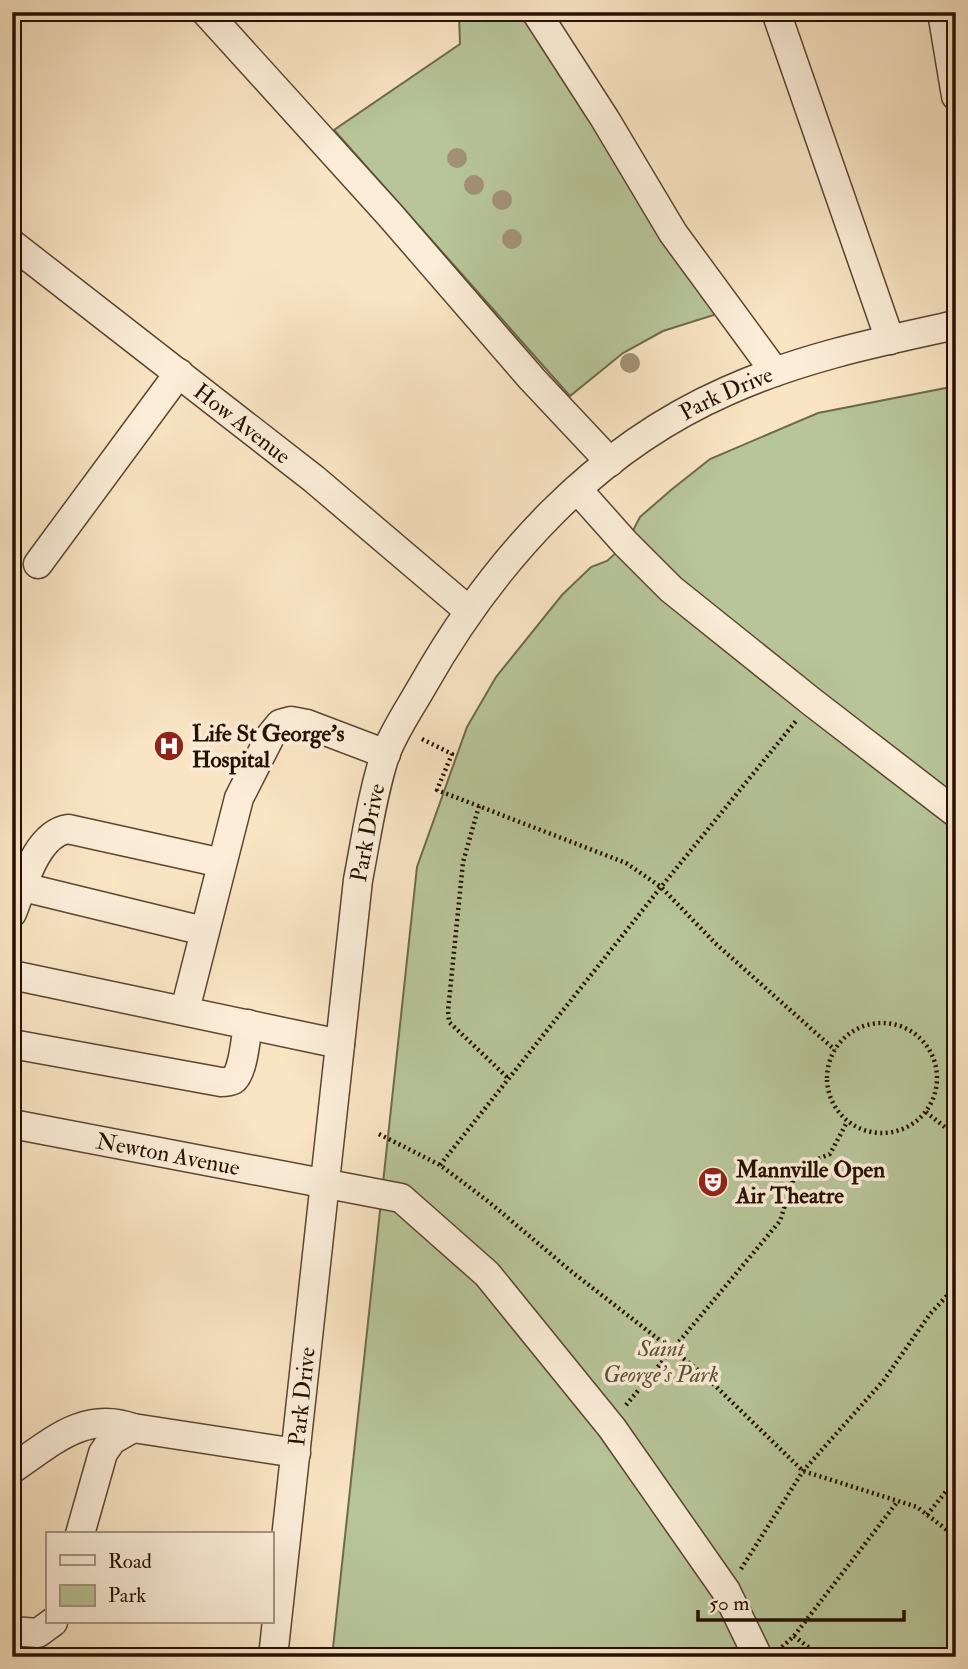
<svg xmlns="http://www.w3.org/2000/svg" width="968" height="1669" viewBox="0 0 968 1669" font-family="'IM FELL Double Pica',serif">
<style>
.green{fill:#b7c599;stroke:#6e6a4c;stroke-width:2}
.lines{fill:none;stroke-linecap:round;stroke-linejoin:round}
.minor-casing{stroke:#5b4531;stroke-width:31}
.path{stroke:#261000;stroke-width:4.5;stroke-dasharray:2 3.5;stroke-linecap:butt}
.minor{stroke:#fbedd8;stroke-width:28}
.tree{fill:#a19275}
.labels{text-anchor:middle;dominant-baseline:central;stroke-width:7;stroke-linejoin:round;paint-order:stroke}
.street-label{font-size:23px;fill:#261000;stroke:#fbedd8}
.poi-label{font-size:23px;font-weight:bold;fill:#261000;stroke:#fbedd8;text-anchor:start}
.park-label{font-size:23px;font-style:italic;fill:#594f36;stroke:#fbedd8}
</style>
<rect width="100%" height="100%" fill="#f9e4c3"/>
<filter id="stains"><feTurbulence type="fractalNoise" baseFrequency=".00286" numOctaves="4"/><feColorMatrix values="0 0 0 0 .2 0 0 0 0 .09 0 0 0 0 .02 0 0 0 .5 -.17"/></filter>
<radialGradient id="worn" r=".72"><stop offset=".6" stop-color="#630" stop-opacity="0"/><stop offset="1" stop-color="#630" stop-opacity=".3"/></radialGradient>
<path class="green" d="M 457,12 L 521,12 L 717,314 L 663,331 L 623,353 L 570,396 L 334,130 L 460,44 L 459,16 Z
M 956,386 L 956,1657 L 332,1657 L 417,867 L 467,727 L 496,677 L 562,595 L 591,567 L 607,561 L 626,544 L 640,517 L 671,490 L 710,459 L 818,413 Z"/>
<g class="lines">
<g class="minor-casing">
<g id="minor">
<path d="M 206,12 L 390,215 L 532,379 L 610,462"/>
<path d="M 536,12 L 605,119 L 673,233 L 775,372"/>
<path d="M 776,12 L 890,340"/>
<path d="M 942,12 L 956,96"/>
<path id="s1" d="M 12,244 L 314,479 L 468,610"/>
<path d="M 577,489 L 626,544 L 671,589 L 812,702 L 956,813"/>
<path d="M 38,564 L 179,373"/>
<path d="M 23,887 L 204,931"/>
<path d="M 12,913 C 23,886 36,834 68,829 L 222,863"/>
<path d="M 12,975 L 340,1044"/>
<path d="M 185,1010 L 239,798 L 271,735 L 280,724 L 291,721 L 307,724 L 386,754"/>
<path d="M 12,1044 L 221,1082 C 225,1082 229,1082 233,1080 C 243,1074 246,1036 248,1024"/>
<path id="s2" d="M 12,1124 L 401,1198 L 487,1274 L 612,1428 L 726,1591 L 758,1657"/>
<path d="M 12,1469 C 51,1443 84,1410 133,1428 L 296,1453"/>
<path d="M 80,1534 L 103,1453 L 112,1440 L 133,1428"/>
<path d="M 12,1631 L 38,1633 L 53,1622"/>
<path id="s3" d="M 273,1657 L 358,880 C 366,839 372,795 385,755 C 394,731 410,708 423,685 C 494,560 593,450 727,391 C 800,358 878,342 956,325"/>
</g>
</g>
<path class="path" d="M 422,739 L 452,754 L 437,790 L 626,863 L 661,887 L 715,943 L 835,1050
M 479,806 L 463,862 L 448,1011 L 449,1022 L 509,1079
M827 1078a55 55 0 1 1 110 0a55 55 0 1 1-110 0Z
M 926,1112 L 956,1136
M 379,1134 L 440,1165 L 489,1202 L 572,1272 L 702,1373 L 803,1471 L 917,1507 L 956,1537
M 440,1165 L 661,887 L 796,721
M 626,1405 L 780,1221 L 797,1168 L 830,1154 L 847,1122
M 927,1515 L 956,1479
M 741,1569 L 803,1471 L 884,1380 L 930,1314 L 956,1286
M 794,1636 L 821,1657
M 782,1647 L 794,1636 L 898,1501"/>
<use href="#minor" class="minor"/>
</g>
<g class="tree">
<circle cx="457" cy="158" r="10"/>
<circle cx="474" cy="185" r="10"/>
<circle cx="502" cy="200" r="10"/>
<circle cx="512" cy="239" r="10"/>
<circle cx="630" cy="363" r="10"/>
</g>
<defs>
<g id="hospital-disc" transform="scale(1.575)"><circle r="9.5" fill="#8f2418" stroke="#fbedd8"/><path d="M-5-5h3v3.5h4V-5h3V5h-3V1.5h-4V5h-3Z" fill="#fff"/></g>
<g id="theatre-disc" transform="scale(1.575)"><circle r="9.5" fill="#8f2418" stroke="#fbedd8"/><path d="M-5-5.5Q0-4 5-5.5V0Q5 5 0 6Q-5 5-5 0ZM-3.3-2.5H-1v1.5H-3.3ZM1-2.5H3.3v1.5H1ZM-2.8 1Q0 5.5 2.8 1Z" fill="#fff"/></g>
</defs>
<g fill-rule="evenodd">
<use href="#hospital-disc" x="169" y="746"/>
<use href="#theatre-disc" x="713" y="1182"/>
</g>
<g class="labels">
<g class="street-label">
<text stroke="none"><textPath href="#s3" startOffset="1418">Park Drive</textPath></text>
<text stroke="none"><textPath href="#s1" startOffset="292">How Avenue</textPath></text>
<text stroke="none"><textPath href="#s3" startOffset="830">Park Drive</textPath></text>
<text stroke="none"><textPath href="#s2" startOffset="159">Newton Avenue</textPath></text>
<text stroke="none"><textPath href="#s3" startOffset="262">Park Drive</textPath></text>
</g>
<g class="poi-label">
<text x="192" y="733">Life St George's<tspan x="192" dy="26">Hospital</tspan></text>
<text x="736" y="1169">Mannville Open<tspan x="736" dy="26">Air Theatre</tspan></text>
</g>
<g class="park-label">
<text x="661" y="1348">Saint<tspan x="661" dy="26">George's Park</tspan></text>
</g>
</g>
<rect width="968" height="1669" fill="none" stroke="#f9e4c3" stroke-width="42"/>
<rect x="14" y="14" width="940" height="1641" fill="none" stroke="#261000" stroke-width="3.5"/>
<rect x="21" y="21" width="926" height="1627" fill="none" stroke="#261000" stroke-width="2"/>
<rect x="46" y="1532" width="228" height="91" fill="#fbedd8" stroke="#a69582" stroke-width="2"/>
<rect x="60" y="1555" width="35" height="10" fill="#fbedd8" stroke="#a69582" stroke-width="2"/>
<text x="108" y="1568" font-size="21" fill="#261000">Road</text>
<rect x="60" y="1585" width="35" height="21" fill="#b7c599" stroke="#a69582" stroke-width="2"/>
<text x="108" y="1602" font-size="21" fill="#261000">Park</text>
<path d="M698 1610v10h206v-10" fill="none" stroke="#261000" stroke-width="3.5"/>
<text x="709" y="1610" font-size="21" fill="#261000" stroke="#fbedd8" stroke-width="5" paint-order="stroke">50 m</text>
<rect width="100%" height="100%" filter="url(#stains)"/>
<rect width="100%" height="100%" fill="url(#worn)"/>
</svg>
